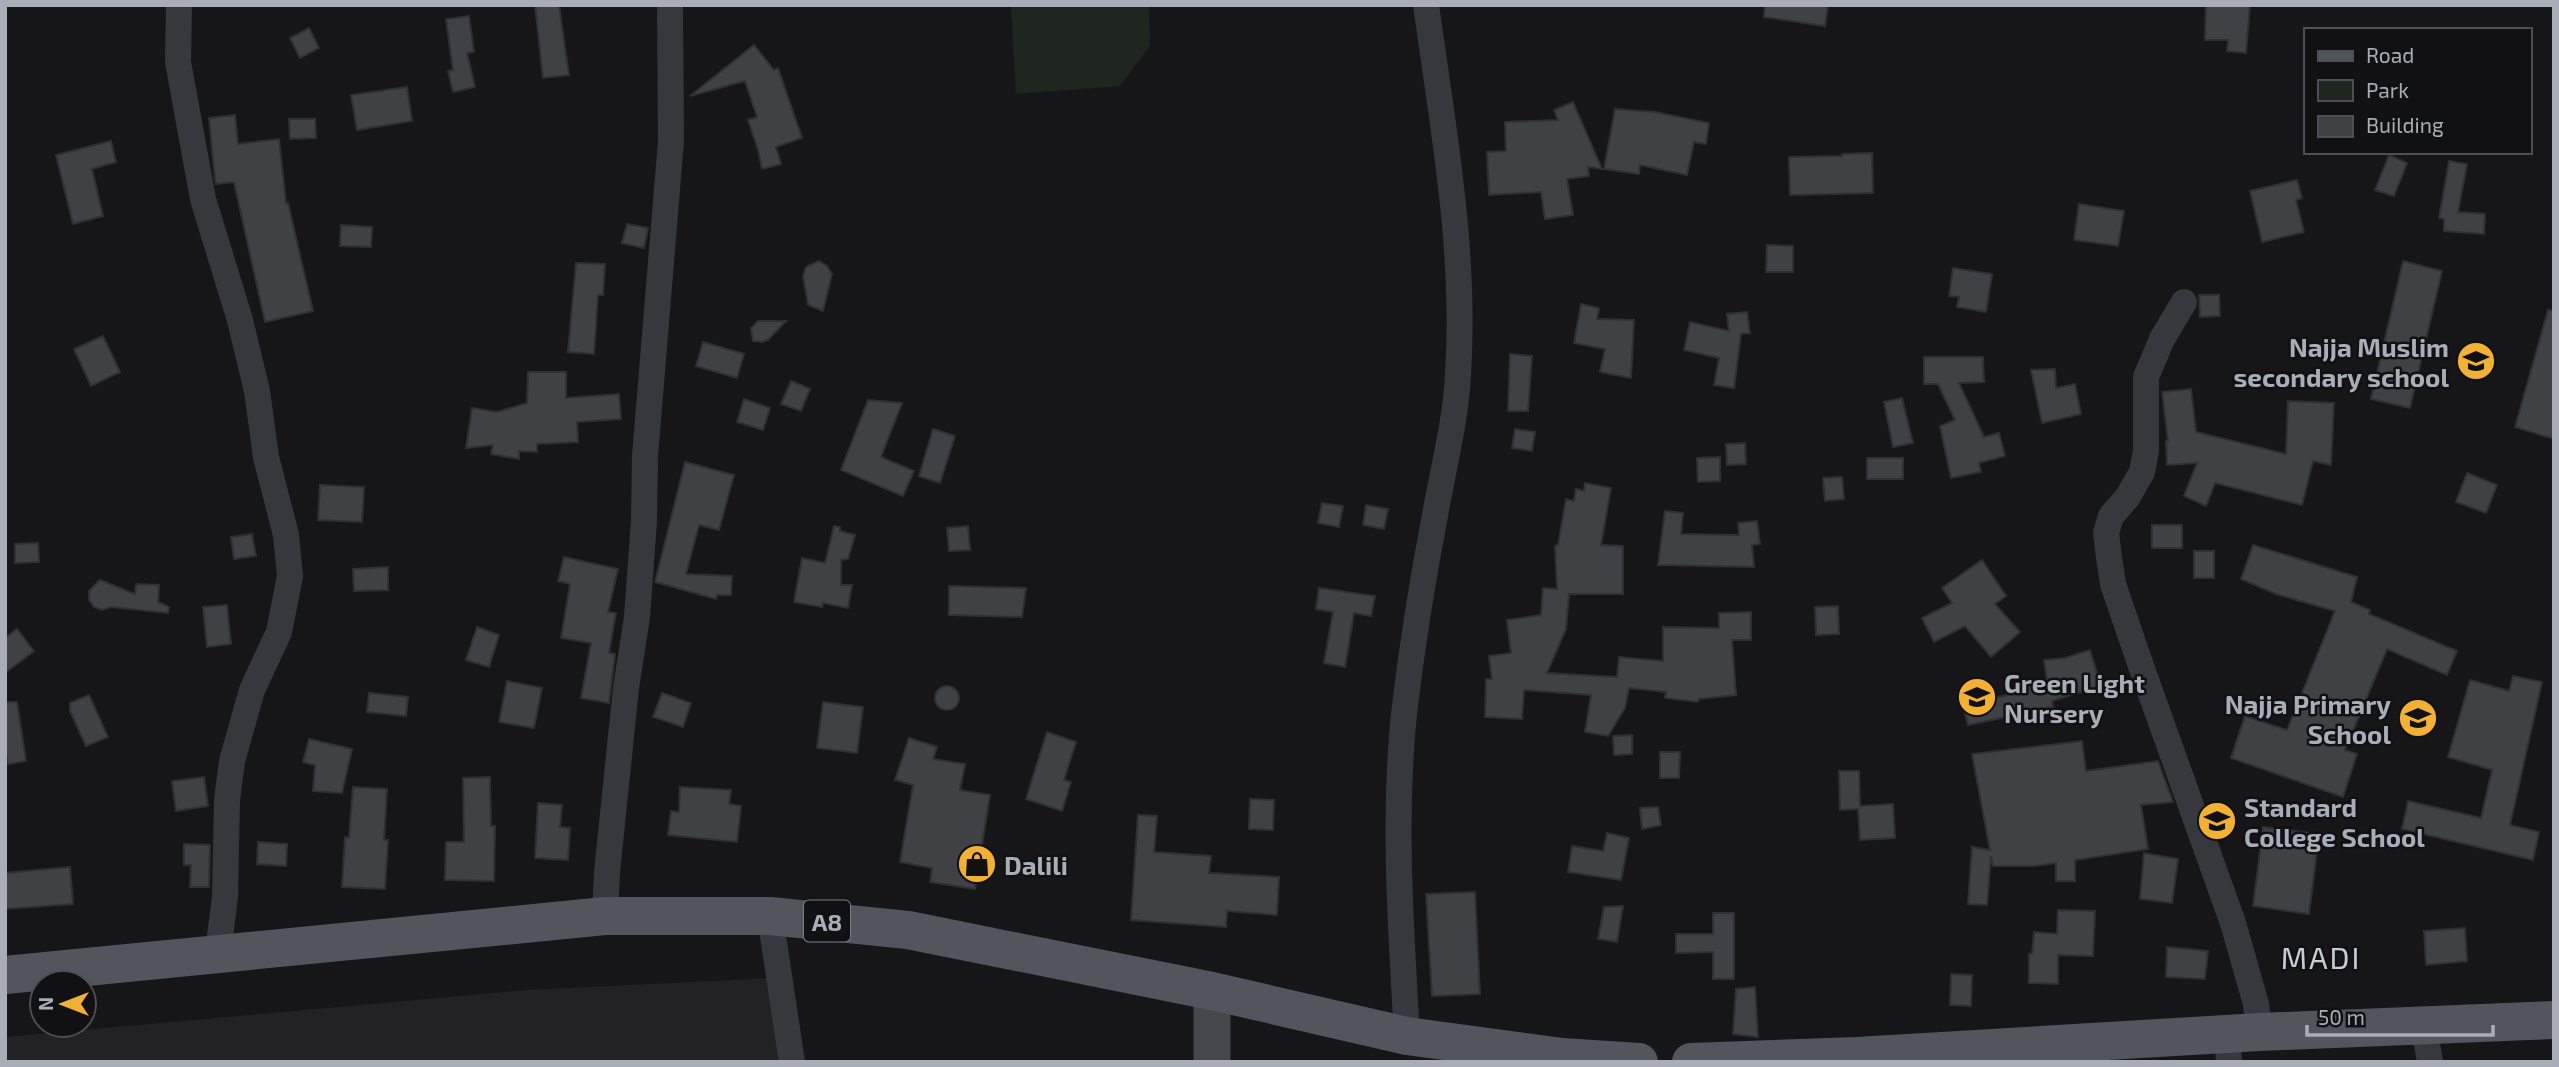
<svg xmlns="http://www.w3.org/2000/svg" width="2559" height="1067" viewBox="0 0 2559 1067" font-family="'Exo 2',sans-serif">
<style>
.built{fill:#222225}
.green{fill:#1e261f}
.building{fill:#404145;stroke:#303034;stroke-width:2}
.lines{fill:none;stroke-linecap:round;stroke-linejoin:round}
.street{stroke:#37383d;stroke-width:26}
.secondary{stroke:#45474d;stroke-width:37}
.primary{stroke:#53555c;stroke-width:38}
.labels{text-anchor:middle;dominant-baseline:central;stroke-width:5;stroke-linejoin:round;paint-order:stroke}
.shield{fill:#111113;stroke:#7b7e86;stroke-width:2}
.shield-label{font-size:24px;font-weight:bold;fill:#a8adb8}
.poi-label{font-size:26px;font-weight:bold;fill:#a8adb8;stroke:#111113;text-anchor:start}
.quarter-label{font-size:30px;letter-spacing:2px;fill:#c9ccd4;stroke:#111113}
</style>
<rect width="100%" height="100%" fill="#161618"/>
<path class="built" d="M 776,978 L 789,1062 L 5,1062 L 5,1037 L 527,990 Z"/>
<path class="green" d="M 1027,5 L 1149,5 L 1150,46 L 1120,86 L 1016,94 L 1011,7 Z"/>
<path class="building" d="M 535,5 L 559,5 L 569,75 L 543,78 Z
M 1765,5 L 1828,5 L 1825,26 L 1764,17 Z
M 2206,5 L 2250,5 L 2246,53 L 2227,51 L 2228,40 L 2205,40 Z
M 469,16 L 474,52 L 467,53 L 475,87 L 453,92 L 448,71 L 453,70 L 446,19 Z
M 309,28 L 319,48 L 300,58 L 290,38 Z
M 754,45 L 774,70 L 778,68 L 802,138 L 776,147 L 781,164 L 762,169 L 758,150 L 748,120 L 757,117 L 745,81 L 690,96 Z
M 407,87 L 412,121 L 357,130 L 351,95 Z
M 1573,102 L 1602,169 L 1588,167 L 1589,176 L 1567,179 L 1573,215 L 1545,219 L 1541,192 L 1489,195 L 1487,152 L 1506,151 L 1505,122 L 1558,120 L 1554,110 Z
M 1615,109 L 1655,112 L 1709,123 L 1706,144 L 1694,142 L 1687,175 L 1640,165 L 1639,174 L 1604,169 Z
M 235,115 L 238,144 L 279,139 L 286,203 L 288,203 L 313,311 L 265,322 L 234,182 L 216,184 L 215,179 L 209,118 Z
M 289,119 L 315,119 L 316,138 L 290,139 Z
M 111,141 L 116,162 L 92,169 L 103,216 L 73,224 L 56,155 Z
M 1872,153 L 1873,193 L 1790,195 L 1789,157 L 1842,156 L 1842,154 Z
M 2389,155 L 2407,163 L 2394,196 L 2375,190 Z
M 2449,161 L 2467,164 L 2458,212 L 2485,214 L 2484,234 L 2444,231 L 2444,219 L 2439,218 Z
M 2297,180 L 2302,198 L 2296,200 L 2304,232 L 2262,242 L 2250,191 Z
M 2079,204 L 2124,211 L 2118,246 L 2074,240 Z
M 627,224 L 648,228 L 644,248 L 622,243 Z
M 341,225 L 372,227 L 371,247 L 340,246 Z
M 1767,245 L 1793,246 L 1793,272 L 1766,272 Z
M 819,261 L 827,266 L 832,274 L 823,311 L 808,305 L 803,276 L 806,267 Z
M 2403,261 L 2442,271 L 2410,408 L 2371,399 Z
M 576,263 L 605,264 L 603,295 L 598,295 L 594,354 L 568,352 Z
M 1953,268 L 1992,274 L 1986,312 L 1957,307 L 1959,297 L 1949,296 Z
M 2199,295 L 2219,295 L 2220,316 L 2200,317 Z
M 1581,304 L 1599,308 L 1597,319 L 1634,320 L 1631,378 L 1600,372 L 1605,349 L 1574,343 Z
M 2548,310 L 2554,311 L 2554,439 L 2515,427 Z
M 1747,312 L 1750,333 L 1741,334 L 1734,388 L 1714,385 L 1719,358 L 1684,350 L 1690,322 L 1729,331 L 1727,314 Z
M 758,321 L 786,321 L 768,340 L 762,342 L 753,341 L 751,328 Z
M 103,336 L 120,372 L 91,386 L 74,349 Z
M 703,342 L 744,354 L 737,378 L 696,366 Z
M 1510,354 L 1532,356 L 1528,411 L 1508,411 Z
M 1924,357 L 1983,357 L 1984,382 L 1959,383 L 1984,437 L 1999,433 L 2005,456 L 1979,463 L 1981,472 L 1951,478 L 1940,426 L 1955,420 L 1938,384 L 1924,384 Z
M 2055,369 L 2056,388 L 2075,384 L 2081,414 L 2042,423 L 2031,370 Z
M 528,372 L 566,372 L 566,398 L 619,394 L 621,419 L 577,422 L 578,442 L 537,444 L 537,452 L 519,451 L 519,459 L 491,454 L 493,445 L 466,448 L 472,408 L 497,412 L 527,403 Z
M 791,381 L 810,389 L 801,411 L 781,404 Z
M 2191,389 L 2196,432 L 2286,454 L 2288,401 L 2334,403 L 2331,465 L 2313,461 L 2302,505 L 2215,483 L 2206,506 L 2184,496 L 2197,463 L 2167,465 L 2166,441 L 2168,441 L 2162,392 Z
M 1902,398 L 1913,443 L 1893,447 L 1884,402 Z
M 744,399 L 770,408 L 763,430 L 737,422 Z
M 868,400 L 902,403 L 881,457 L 914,471 L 903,496 L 841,470 Z
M 933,429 L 955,436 L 940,483 L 919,476 Z
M 1515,429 L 1535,432 L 1532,451 L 1512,448 Z
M 1745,443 L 1746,464 L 1727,465 L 1726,444 Z
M 1720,457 L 1720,481 L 1698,482 L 1697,458 Z
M 1867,458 L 1903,458 L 1903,479 L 1867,479 Z
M 685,462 L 734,475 L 719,530 L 699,525 L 686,574 L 732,576 L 731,595 L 717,595 L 716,599 L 655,582 Z
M 2467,473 L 2497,485 L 2486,513 L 2456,502 Z
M 1842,477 L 1844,499 L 1825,501 L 1823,478 Z
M 1585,483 L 1611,488 L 1601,545 L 1623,546 L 1623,594 L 1569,594 L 1566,629 L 1547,673 L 1617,677 L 1619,657 L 1663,661 L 1663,627 L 1719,628 L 1719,613 L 1751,612 L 1751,640 L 1732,640 L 1736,695 L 1699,699 L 1698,702 L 1665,698 L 1666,692 L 1629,688 L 1625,708 L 1608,736 L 1585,732 L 1591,695 L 1524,690 L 1522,719 L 1485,717 L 1486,679 L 1492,679 L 1489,656 L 1511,653 L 1507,620 L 1541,615 L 1543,588 L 1557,589 L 1555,546 L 1558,545 L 1566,499 L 1574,501 L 1576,489 L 1584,491 Z
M 320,485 L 364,487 L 362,522 L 318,520 Z
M 1322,503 L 1343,506 L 1339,527 L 1318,523 Z
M 1366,505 L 1388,509 L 1384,529 L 1363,525 Z
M 1665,511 L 1683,513 L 1681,534 L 1739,535 L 1738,523 L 1757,521 L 1760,544 L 1752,545 L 1754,567 L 1658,565 Z
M 2152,525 L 2182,525 L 2182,548 L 2152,548 Z
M 834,526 L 840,527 L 840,531 L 855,535 L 848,559 L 841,560 L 841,585 L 852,585 L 848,608 L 823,603 L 822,607 L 794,602 L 802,558 L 825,563 Z
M 968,526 L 970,550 L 949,551 L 947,528 Z
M 252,534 L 256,556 L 234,559 L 231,537 Z
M 38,543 L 39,562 L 15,563 L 15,544 Z
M 2253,545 L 2357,577 L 2351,602 L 2370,610 L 2369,614 L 2457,651 L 2447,675 L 2387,649 L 2345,750 L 2357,754 L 2343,797 L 2231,758 L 2245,716 L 2287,730 L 2335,611 L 2276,594 L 2241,579 Z
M 2194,551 L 2214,551 L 2214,578 L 2194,578 Z
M 564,557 L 618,569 L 608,612 L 616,613 L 609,653 L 615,654 L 609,703 L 581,698 L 591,643 L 561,638 L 570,584 L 558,581 Z
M 1982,560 L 2006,596 L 1995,604 L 2020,632 L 1991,657 L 1965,626 L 1934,642 L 1922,618 L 1952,603 L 1942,588 Z
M 388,567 L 388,590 L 354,591 L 353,569 Z
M 100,580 L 135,594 L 136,584 L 159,585 L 158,602 L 169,607 L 168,613 L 111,607 L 102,610 L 94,607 L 89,600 L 89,591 Z
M 949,586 L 1026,588 L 1022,617 L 949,615 Z
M 1319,588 L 1375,596 L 1371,616 L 1354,613 L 1345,667 L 1324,663 L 1333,612 L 1316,609 Z
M 227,605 L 231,644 L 207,647 L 203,607 Z
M 1838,606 L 1839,634 L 1816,635 L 1815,607 Z
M 477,627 L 499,635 L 489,667 L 466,660 Z
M 17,629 L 34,651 L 5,673 L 5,638 Z
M 2090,650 L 2101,686 L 2052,701 L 2053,707 L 1968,725 L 1963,705 L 2021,692 L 2018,688 L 2047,681 L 2044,660 L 2065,658 Z
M 2513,676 L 2542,682 L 2510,825 L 2539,832 L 2533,860 L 2402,829 L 2408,801 L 2481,818 L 2492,770 L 2448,757 L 2470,680 L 2509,691 Z
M 507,681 L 542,688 L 534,728 L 499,722 Z
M935 698a12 12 0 1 1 24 0a12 12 0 1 1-24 0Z
M 369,693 L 408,697 L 406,716 L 367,712 Z
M 662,693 L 691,703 L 683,727 L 653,717 Z
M 89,695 L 108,737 L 86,746 L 70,711 L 70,703 Z
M 5,702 L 17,702 L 26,761 L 8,764 L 5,750 Z
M 823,702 L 863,707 L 857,753 L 817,748 Z
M 1047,732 L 1076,742 L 1064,780 L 1071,782 L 1062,811 L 1026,799 Z
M 1632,735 L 1632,754 L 1614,755 L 1613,736 Z
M 909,738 L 937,747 L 933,759 L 965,764 L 960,790 L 990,795 L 975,889 L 930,882 L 932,868 L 900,862 L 913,785 L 895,780 Z
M 309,739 L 352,749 L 342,793 L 313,791 L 315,765 L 303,762 Z
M 2082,741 L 2086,771 L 2158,761 L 2173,802 L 2141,805 L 2148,849 L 2075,860 L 2075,881 L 2056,881 L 2056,863 L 2034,866 L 1993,866 L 1991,856 L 1987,905 L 1968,904 L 1972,847 L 1990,850 L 1972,754 Z
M 1660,752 L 1680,752 L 1679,778 L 1660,778 Z
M 1839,771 L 1859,771 L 1860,806 L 1893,804 L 1895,838 L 1860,840 L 1858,809 L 1840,810 Z
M 204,777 L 208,806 L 176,811 L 172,781 Z
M 490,777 L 491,826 L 495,826 L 494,881 L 445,880 L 446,842 L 464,842 L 463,778 Z
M 353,787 L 387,789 L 384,840 L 388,840 L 385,889 L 342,887 L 345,837 L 349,838 Z
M 680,787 L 731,790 L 729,804 L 741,806 L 737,842 L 668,835 L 671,811 L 679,812 Z
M 1250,799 L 1274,800 L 1273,830 L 1249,829 Z
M 538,803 L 562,805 L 560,827 L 570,828 L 568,860 L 535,858 Z
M 1658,807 L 1661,825 L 1642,829 L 1640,808 Z
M 1138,815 L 1157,816 L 1154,852 L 1211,856 L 1209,873 L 1279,877 L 1277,915 L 1227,911 L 1226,927 L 1131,920 Z
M 2263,827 L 2319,834 L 2309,914 L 2253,906 Z
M 1607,833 L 1629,838 L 1621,880 L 1568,872 L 1572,846 L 1603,851 Z
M 258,842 L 287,844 L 286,866 L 257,864 Z
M 184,844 L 210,845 L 209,887 L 190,887 L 191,865 L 184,865 Z
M 2144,853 L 2178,859 L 2172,903 L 2140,899 Z
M 70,867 L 73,904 L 5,909 L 5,873 Z
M 1475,892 L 1480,994 L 1432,996 L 1426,894 Z
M 1623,906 L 1617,942 L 1598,939 L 1604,907 Z
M 2058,910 L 2095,911 L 2093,956 L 2058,955 L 2058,984 L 2029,983 L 2029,954 L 2032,954 L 2034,932 L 2057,934 Z
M 1713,913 L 1734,913 L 1734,979 L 1713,979 L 1713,952 L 1676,953 L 1676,934 L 1713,934 Z
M 2465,928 L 2467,961 L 2426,965 L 2424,931 Z
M 2167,947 L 2208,951 L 2205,979 L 2166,977 Z
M 1951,974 L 1972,975 L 1971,1006 L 1950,1005 Z
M 1755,987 L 1758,1037 L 1733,1034 L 1736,989 Z"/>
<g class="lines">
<path class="street" d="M 179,5 L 178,62 L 203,199 L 240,320 L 257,391 L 266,457 L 286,535 L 290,576 L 279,632 L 252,690 L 232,761 L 227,800 L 225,897 L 218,952
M 2184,302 L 2162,339 L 2146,377 L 2146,451 L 2142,472 L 2127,498 L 2111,516 L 2106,533 L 2109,557 L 2113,584 L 2141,666 L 2233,923 L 2256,1004 L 2259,1032
M 605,916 L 607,872 L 626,688 L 637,617 L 644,521 L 645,456 L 671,141 L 670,5
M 770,916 L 792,1062
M 2424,1026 L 2430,1062
M 2227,1033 L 2229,1062
M 1407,1036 C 1401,929 1393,821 1404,714 C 1412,645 1423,577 1436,510 C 1444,465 1456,419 1458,374 C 1466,251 1443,127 1426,5"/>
<path class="secondary" d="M 1212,1062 L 1212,991"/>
<path class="primary" d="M 5,975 L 605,916 L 770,916 L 908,930 L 1212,991 L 1407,1036 L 1562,1057 L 1639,1062
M 1691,1062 L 1857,1056 L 2259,1032 L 2554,1020"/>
</g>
<defs>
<g id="university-disc" transform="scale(2.0125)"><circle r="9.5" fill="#f2b134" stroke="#111113"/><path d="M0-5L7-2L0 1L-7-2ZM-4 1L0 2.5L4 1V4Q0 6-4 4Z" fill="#111"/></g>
<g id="school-disc" transform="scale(2.0125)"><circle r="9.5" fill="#f2b134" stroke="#111113"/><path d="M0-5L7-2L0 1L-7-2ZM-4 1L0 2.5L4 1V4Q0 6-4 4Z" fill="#111"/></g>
<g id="shop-disc" transform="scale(2.0125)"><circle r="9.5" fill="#f2b134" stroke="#111113"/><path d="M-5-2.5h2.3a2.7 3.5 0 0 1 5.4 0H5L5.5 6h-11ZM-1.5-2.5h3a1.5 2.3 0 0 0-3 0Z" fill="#111"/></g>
</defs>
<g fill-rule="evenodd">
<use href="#university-disc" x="2476" y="361"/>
<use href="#school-disc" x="1977" y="697"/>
<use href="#school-disc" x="2418" y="718"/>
<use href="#school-disc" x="2217" y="821"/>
<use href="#shop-disc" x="977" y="864"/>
</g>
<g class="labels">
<rect class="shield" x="804" y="900.5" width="46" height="41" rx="5"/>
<g class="shield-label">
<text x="827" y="921">A8</text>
</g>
<g class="poi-label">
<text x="2449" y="346" text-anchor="end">Najja Muslim<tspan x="2449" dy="30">secondary school</tspan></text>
<text x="2004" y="682">Green Light<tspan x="2004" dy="30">Nursery</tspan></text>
<text x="2391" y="703" text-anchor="end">Najja Primary<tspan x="2391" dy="30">School</tspan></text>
<text x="2244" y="806">Standard<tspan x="2244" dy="30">College School</tspan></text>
<text x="1004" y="864">Dalili</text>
</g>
<g class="quarter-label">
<text x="2321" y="957">MADI</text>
</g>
</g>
<rect width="2559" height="1067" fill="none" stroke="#a8adb8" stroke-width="14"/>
<rect x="2304" y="28" width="228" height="126" fill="#111113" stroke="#4d4f55" stroke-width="2"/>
<rect x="2318" y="51" width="35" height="10" fill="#53555c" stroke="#4d4f55" stroke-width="2"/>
<text x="2366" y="63" font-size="21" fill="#a8adb8">Road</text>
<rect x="2318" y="80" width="35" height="21" fill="#1e261f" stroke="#4d4f55" stroke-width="2"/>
<text x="2366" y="98" font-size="21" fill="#a8adb8">Park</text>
<rect x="2318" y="116" width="35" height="21" fill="#404145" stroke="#4d4f55" stroke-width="2"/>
<text x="2366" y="133" font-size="21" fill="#a8adb8">Building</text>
<g transform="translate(63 1004) rotate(270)"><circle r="33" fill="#111113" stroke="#4d4f55" stroke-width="2"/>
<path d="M0-5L12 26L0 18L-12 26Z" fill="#f2b134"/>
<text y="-10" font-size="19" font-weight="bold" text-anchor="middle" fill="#a8adb8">N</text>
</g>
<path d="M2307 1025v10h186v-10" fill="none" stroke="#a8adb8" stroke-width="3.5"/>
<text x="2318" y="1025" font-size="21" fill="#a8adb8" stroke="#111113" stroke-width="5" paint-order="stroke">50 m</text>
</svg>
